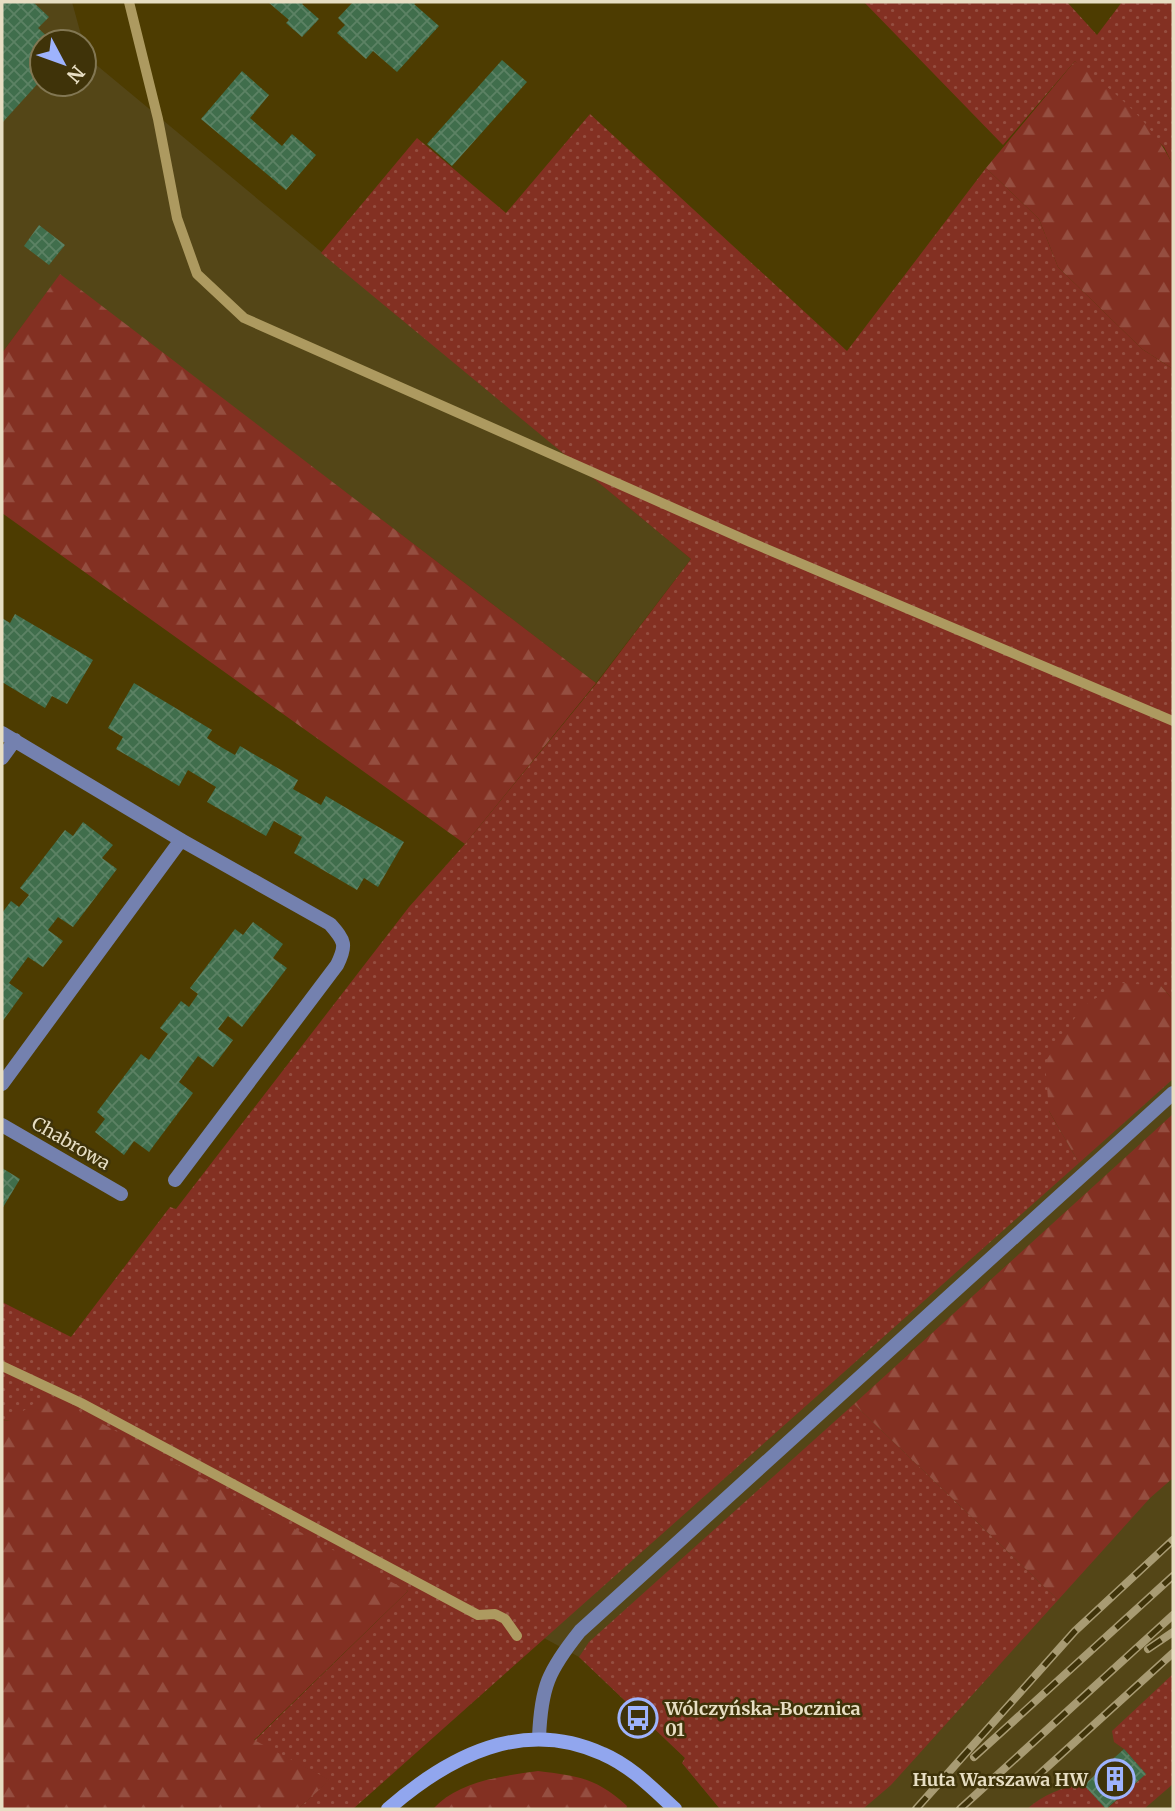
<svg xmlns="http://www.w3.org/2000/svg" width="1175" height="1811" viewBox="0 0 1175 1811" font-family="Merriweather,serif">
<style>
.built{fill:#544617}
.green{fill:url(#green-dots)}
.forest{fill:url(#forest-firs)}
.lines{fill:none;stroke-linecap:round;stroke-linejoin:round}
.stream{stroke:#ad9a60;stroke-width:10}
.building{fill:url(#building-cross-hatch)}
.lane{stroke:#7481af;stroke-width:14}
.street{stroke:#7481af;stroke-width:14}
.secondary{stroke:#91a6ee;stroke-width:14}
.rail-casing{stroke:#a89b73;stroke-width:8}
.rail{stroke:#3f3309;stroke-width:5;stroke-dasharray:16;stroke-linecap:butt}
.labels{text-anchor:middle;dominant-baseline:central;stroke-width:5;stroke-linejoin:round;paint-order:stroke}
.street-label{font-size:18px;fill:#e7dec3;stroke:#3f3309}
.poi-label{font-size:18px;font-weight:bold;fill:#e7dec3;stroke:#3f3309;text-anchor:start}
</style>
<defs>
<pattern id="green-dots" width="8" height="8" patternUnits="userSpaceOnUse" patternTransform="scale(1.75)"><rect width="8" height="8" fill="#833022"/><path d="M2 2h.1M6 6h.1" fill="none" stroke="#954e40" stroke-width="1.8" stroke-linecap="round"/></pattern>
<pattern id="forest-firs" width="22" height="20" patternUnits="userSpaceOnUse" patternTransform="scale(1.75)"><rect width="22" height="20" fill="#833022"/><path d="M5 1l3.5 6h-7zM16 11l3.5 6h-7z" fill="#954e40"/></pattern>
<pattern id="building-cross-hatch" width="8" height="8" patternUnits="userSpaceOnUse" patternTransform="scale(1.75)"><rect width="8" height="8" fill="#406e4c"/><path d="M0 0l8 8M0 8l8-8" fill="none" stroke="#5c8264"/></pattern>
</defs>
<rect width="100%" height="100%" fill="#4d3c01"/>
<path class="built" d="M 2,2 L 72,2 L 83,42 L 42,42 L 42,84 L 84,84 L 84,45 L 88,58 L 691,559 L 596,683 L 60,275 L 2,353 Z
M 1173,1009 L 1173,1809 L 720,1809 L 682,1763 L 685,1758 L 579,1657 L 544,1638 Z"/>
<path class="green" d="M 864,2 L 1067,2 L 1097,35 L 1122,2 L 1173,2 L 1173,165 L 1164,147 L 1075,61 L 1003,145 Z
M 590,114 L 847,351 L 986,168 L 1039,219 L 1058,267 L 1142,349 L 1173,369 L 1173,1000 L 1161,986 L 1049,1111 L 1079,1163 L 353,1809 L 298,1809 L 329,1780 L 254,1741 L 408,1591 L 10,1420 L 2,1421 L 2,1302 L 71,1337 L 170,1207 L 176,1209 L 409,907 L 465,844 L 596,684 L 691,559 L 321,253 L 417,138 L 506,213 Z
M 854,1404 L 1058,1600 L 891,1785 L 863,1809 L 720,1809 L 682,1763 L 685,1758 L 579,1657 L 589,1642 Z
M 1173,1674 L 1173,1784 L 1144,1809 L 1107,1809 L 1146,1774 L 1124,1749 L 1114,1742 L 1112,1731 Z
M 1084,1785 L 1106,1809 L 1027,1809 C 1043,1795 1063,1786 1084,1785 Z"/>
<path class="forest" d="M 1075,61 C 1114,92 1151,120 1173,165 L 1173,369 L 1142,349 L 1058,267 L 1039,219 L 986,168 Z
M 60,274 L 596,683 L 465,844 L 2,513 L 2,353 Z
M 1121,983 L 1161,986 L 1173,1000 L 1173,1079 L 1079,1163 L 1049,1111 L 1045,1062 L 1083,1006 Z
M 1173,1114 L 1173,1478 L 1150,1498 L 1058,1600 L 854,1404 Z
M 48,1394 L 408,1591 L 254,1740 L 330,1780 L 298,1809 L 2,1809 L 2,1421 L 10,1420 Z
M 538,1771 C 578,1776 597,1778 627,1806 L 626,1809 L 433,1809 C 458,1781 503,1776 538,1771 Z"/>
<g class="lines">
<path class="stream" d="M 129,2 L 158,119 L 177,218 L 197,274 L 244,318 L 750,542 L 1173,721
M 2,1366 L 81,1403 L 478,1615 L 495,1614 L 505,1619 L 517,1636"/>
</g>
<path class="building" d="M 2,2 L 33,2 L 49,17 L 38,28 L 53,42 L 42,42 L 42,57 L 39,61 L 42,63 L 42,79 L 2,123 Z
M 268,2 L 304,2 L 302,4 L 319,19 L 302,37 L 286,23 L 289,20 Z
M 353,2 L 417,2 L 414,4 L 439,26 L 397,72 L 373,51 L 366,59 L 337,33 L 345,25 L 338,18 Z
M 502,60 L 527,82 L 452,166 L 427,144 Z
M 242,71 L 269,95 L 250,118 L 282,146 L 292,134 L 316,155 L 286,190 L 201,119 Z
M 39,225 L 65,245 L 49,265 L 24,246 Z
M 15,614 L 93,660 L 67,704 L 52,696 L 45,708 L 2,682 L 2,618 L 10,623 Z
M 134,683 L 212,730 L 207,738 L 221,747 L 235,755 L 240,746 L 298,780 L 293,789 L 321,805 L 326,796 L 404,842 L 378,887 L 364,878 L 357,890 L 294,853 L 302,837 L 274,821 L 266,836 L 207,802 L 216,787 L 188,770 L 179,786 L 116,749 L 123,737 L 108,728 Z
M 83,822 L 113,845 L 102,858 L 117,869 L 73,927 L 58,917 L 48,930 L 63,941 L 43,967 L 28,957 L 9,983 L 23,993 L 2,1022 L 2,913 L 11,901 L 19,907 L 29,895 L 20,888 L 41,861 L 65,830 L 73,836 Z
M 253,922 L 283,944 L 273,958 L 287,968 L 242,1027 L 228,1016 L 218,1029 L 233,1040 L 213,1067 L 198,1056 L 179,1082 L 193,1093 L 149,1152 L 134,1141 L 124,1155 L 95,1132 L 105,1119 L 97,1112 L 141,1054 L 149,1060 L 168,1034 L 160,1028 L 181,1001 L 189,1007 L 198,994 L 190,988 L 235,929 L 243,935 Z
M 2,1168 L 20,1179 L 2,1209 Z
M 1124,1749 L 1146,1774 L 1106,1809 L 1084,1785 Z"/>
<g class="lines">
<path class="lane" d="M 2,733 L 181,840 L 330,924 C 345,941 347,945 337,965 L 175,1180
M 2,758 L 15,740
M 2,1084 L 181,840
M 539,1738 C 541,1687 548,1671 580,1631 L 1173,1093"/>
<path class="street" d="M 2,1125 L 121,1194"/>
<path class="secondary" d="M 388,1809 C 449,1756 523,1717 603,1754 C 631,1766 653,1789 675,1809"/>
<g class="rail-casing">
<path id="rail" d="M 1148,1649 L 1173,1632
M 974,1757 L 1173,1576
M 1033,1780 L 1173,1653
M 916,1809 L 1075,1631 L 1173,1540
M 960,1809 L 1173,1615"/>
</g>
<use href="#rail" class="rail"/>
</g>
<defs>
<g id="bus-ring" transform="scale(2.0125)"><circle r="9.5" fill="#3f3309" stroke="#9eb3fd" stroke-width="1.5"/><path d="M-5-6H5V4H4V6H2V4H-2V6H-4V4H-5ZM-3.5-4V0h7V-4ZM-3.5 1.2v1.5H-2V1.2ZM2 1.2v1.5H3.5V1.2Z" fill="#9eb3fd"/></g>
<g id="building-ring" transform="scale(2.0125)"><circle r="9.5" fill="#3f3309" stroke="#9eb3fd" stroke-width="1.5"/><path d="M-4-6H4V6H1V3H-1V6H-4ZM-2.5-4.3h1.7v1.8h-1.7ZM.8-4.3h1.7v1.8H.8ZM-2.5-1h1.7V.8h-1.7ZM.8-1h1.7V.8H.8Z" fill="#9eb3fd"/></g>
</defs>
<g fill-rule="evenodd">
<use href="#bus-ring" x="638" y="1718"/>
<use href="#building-ring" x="1115" y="1779"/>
</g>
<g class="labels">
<g class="street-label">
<text transform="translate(71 1143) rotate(30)">Chabrowa</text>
</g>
<g class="poi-label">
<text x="665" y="1708">Wólczyńska-Bocznica<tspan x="665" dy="21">01</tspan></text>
<text x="1088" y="1779" text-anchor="end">Huta Warszawa HW</text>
</g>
</g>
<rect width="1175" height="1811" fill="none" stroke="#e7dec3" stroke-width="7"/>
<g transform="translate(63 63) rotate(131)"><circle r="33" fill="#3f3309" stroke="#827753" stroke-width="2"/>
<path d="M0-5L12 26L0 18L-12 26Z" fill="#9eb3fd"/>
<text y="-10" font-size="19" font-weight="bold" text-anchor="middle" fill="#e7dec3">N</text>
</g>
</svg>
